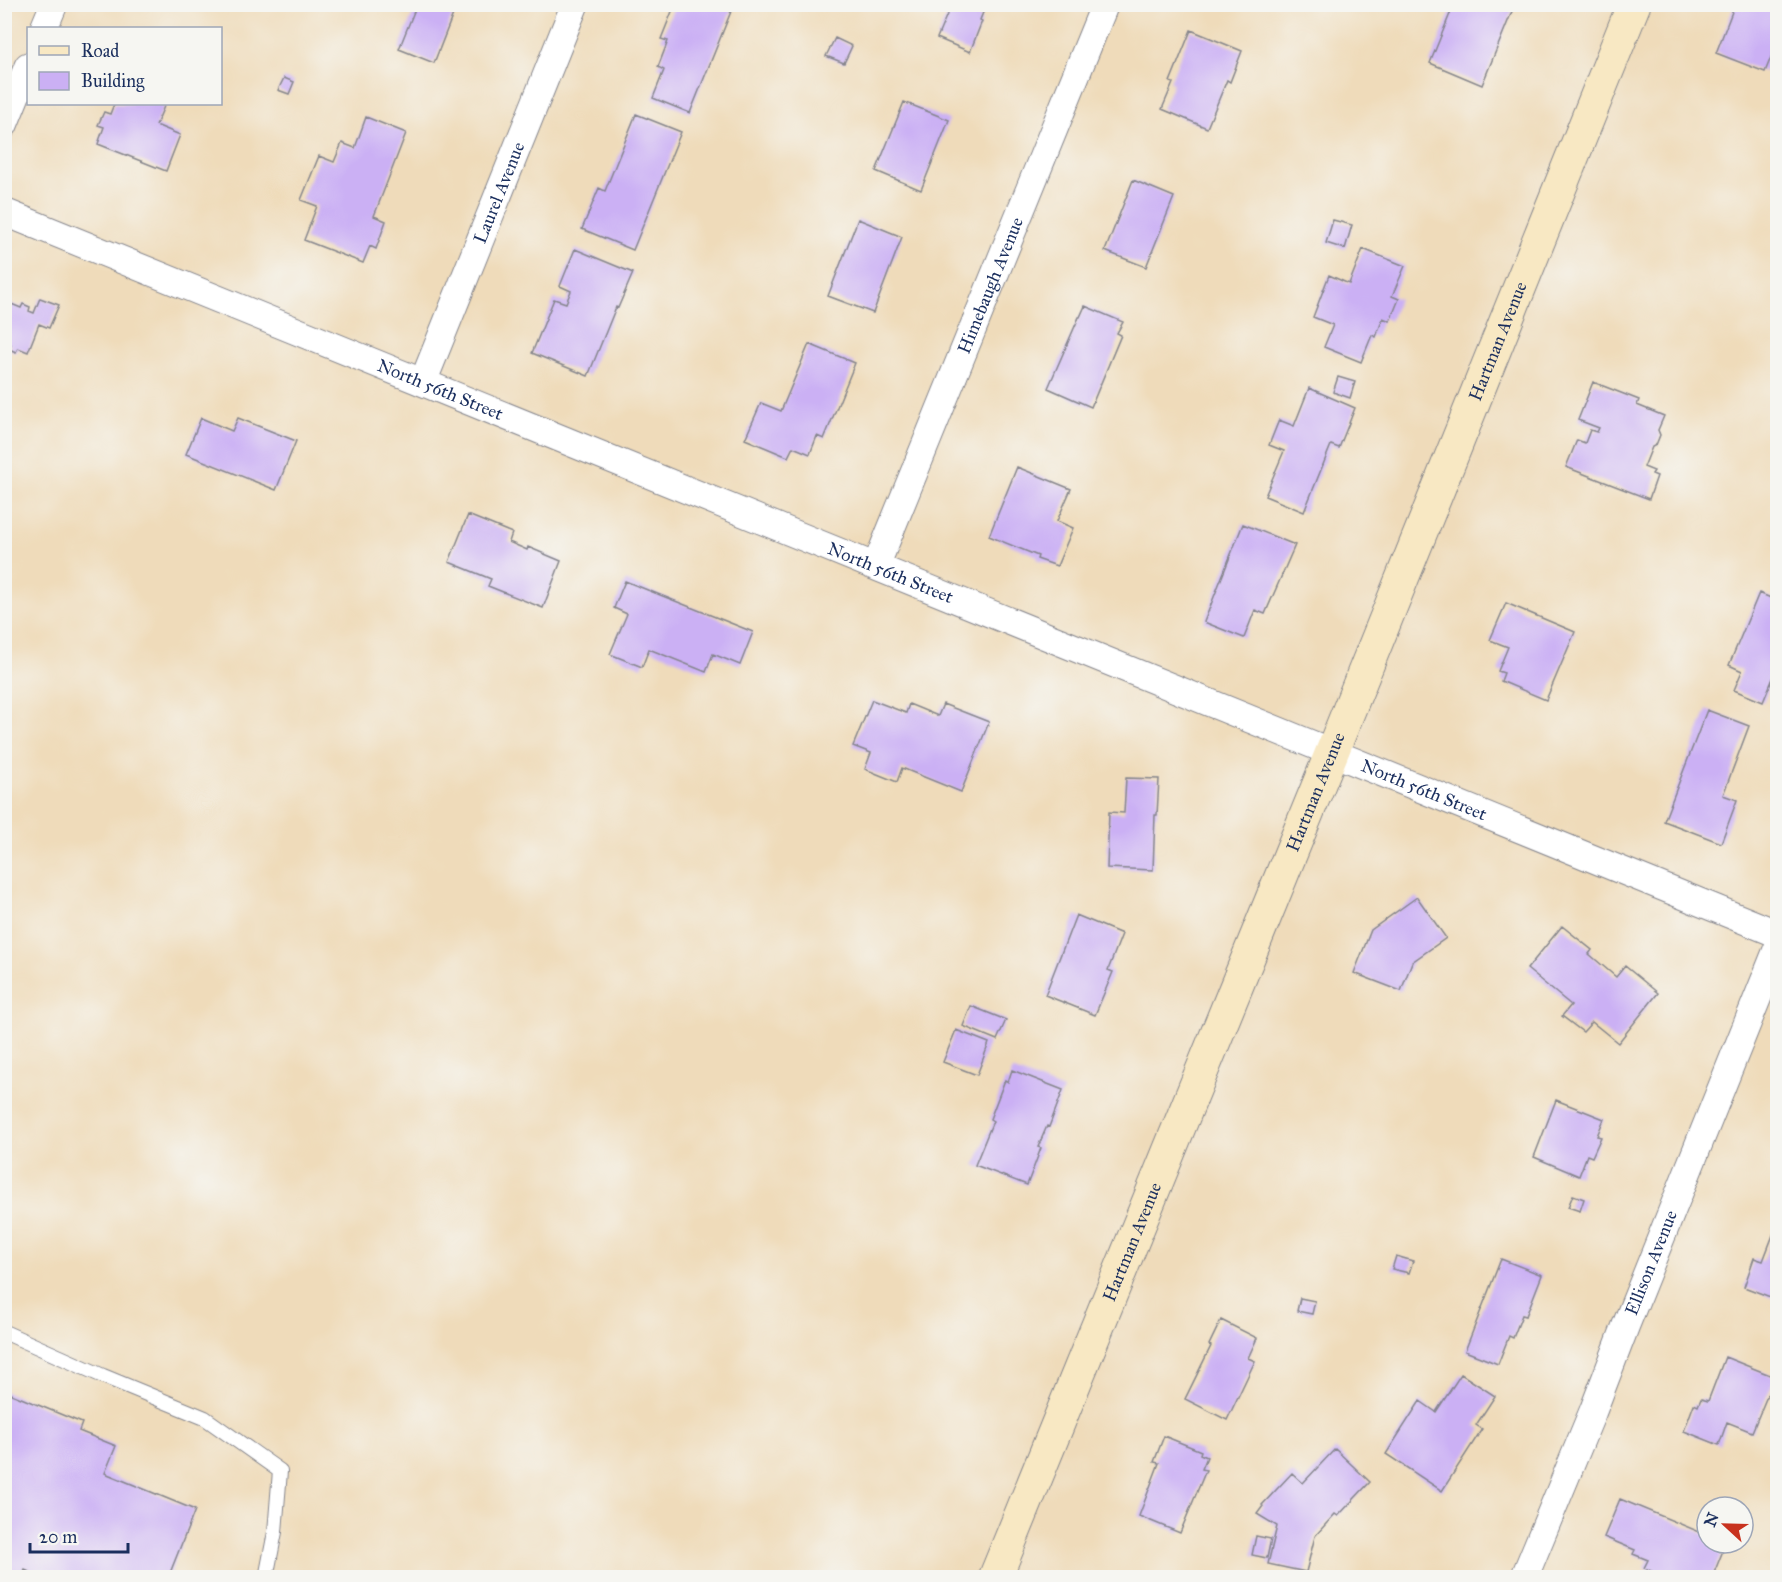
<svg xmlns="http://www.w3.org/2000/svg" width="1782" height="1582" viewBox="0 0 1782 1582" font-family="'IM FELL Great Primer',serif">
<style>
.building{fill:#cbb0f4}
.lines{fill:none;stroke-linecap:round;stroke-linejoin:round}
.lane-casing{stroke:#85858c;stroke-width:16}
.street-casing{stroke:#85858c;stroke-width:29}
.secondary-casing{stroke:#85858c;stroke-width:35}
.lane{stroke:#fff;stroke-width:14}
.street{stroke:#fff;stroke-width:27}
.secondary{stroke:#f8e8c3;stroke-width:33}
.labels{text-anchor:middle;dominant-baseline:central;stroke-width:5;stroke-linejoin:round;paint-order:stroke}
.street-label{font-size:18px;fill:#1b2f5e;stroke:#f6f6f2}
</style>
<rect width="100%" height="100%" fill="#f6f6f2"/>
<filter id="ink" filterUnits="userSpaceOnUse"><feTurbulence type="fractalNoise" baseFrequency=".0167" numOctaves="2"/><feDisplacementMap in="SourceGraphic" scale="12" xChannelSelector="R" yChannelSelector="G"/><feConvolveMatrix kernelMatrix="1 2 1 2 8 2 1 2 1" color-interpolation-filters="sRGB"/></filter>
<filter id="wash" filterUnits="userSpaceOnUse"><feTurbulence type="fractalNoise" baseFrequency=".008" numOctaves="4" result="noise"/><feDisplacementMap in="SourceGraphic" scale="24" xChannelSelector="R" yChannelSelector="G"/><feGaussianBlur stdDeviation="1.35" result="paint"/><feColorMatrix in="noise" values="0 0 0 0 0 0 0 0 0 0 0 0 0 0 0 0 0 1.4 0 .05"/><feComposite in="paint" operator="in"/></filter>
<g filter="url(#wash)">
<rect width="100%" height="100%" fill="#efdbba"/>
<g id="blocks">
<path class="building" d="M 417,4 L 457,4 L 434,63 L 399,49 Z
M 675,4 L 734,4 L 690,113 L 653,98 L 664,70 L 658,67 L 668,41 L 661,39 Z
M 946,4 L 1000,4 L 998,10 L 986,5 L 980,20 L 982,21 L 970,52 L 937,38 L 948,12 L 943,10 Z
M 1454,4 L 1515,4 L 1482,85 L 1430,63 Z
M 1735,4 L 1778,4 L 1778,40 L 1765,72 L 1716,53 Z
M 1191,30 L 1242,51 L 1230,82 L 1227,80 L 1207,128 L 1162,109 L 1173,83 L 1170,82 Z
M 835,38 L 852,46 L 844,63 L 826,56 Z
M 284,78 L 294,82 L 289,94 L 278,90 Z
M 904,102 L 949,120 L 921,190 L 876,171 Z
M 114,104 L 165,104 L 156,125 L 180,135 L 166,171 L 98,144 L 104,127 L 98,125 L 104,112 L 110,114 Z
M 636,114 L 681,132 L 633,250 L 582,229 L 599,188 L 605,191 Z
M 366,117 L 406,133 L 374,216 L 386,221 L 376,249 L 370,246 L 363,263 L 304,240 L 317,206 L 301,200 L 319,156 L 334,162 L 342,143 L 355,148 Z
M 1133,180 L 1174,197 L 1146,267 L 1105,251 Z
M 858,219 L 902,237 L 873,313 L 828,296 Z
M 1333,220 L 1352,225 L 1345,249 L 1326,243 Z
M 575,249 L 633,273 L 618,308 L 616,307 L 588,376 L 532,353 L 554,299 L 566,303 L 571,291 L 560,286 Z
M 1363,249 L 1405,266 L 1392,296 L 1399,299 L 1390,321 L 1383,318 L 1376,337 L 1372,335 L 1361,362 L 1324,347 L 1333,325 L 1313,317 L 1329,275 L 1349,284 Z
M 40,298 L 59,305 L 49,328 L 39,324 L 28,352 L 18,348 L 16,352 L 9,349 L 11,345 L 4,342 L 4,314 L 9,303 L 21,308 L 23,304 L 30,307 L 29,311 L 34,313 Z
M 1085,306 L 1123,322 L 1117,333 L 1121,335 L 1091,407 L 1048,388 L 1079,317 L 1080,317 Z
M 809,344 L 855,363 L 824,439 L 817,436 L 810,454 L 793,447 L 788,457 L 745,439 L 761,403 L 781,411 Z
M 1338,377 L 1355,382 L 1350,398 L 1333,392 Z
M 1593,382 L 1639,400 L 1637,405 L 1664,416 L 1658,430 L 1660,435 L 1656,445 L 1652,447 L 1644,467 L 1654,471 L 1652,474 L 1657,476 L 1649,499 L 1566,467 L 1577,440 L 1585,443 L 1590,430 L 1597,432 L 1599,428 L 1578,420 Z
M 1309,388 L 1355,408 L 1339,448 L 1331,445 L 1304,512 L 1265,496 L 1284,451 L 1269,445 L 1279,420 L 1294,426 Z
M 201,418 L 232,431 L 238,418 L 296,441 L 276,490 L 186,454 Z
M 1017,467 L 1071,489 L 1057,521 L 1073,528 L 1057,566 L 1037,559 L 1038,556 L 989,536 Z
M 468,515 L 512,533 L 509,542 L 527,550 L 528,547 L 561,561 L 543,608 L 488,586 L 491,579 L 449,562 Z
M 1243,524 L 1295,545 L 1265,614 L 1255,610 L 1244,638 L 1204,622 Z
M 625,581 L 753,632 L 740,665 L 713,654 L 706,672 L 649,649 L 642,667 L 610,654 L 627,614 L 614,608 Z
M 1759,593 L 1778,601 L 1778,679 L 1773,678 L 1763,702 L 1734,690 L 1742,671 L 1729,665 Z
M 1506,603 L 1575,632 L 1546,700 L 1501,681 L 1504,673 L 1498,671 L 1508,647 L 1490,640 Z
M 872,700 L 906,713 L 909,704 L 938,716 L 943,704 L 989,722 L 961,792 L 902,768 L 897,782 L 865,769 L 871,753 L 853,746 Z
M 1707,710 L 1749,726 L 1723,795 L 1737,800 L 1721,843 L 1664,821 Z
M 1126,778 L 1159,779 L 1157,815 L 1155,815 L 1153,870 L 1107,868 L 1109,812 L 1124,813 Z
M 1417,897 L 1446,938 L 1412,962 L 1401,991 L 1354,973 L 1371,930 Z
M 1076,915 L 1122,934 L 1108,970 L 1113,972 L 1095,1015 L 1045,995 Z
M 1562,926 L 1592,950 L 1589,954 L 1616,977 L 1625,966 L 1658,993 L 1618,1043 L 1592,1022 L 1583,1032 L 1562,1016 L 1571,1005 L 1527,969 Z
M 971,1006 L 1006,1020 L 997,1040 L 963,1026 Z
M 956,1030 L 989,1043 L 977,1075 L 943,1062 Z
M 1012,1070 L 1063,1090 L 1049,1127 L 1047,1126 L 1038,1147 L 1041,1148 L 1027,1185 L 975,1165 L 993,1121 L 990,1119 L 1005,1080 L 1008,1082 Z
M 1556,1100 L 1604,1119 L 1597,1136 L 1601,1137 L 1592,1157 L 1587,1155 L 1579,1176 L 1534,1157 Z
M 1573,1195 L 1584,1199 L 1580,1211 L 1568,1207 Z
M 1778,1222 L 1778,1285 L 1773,1298 L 1744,1287 L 1754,1258 L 1763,1261 Z
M 1396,1256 L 1413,1261 L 1409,1273 L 1392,1269 Z
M 1501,1259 L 1542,1275 L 1526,1316 L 1522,1315 L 1513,1338 L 1509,1336 L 1498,1364 L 1465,1351 Z
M 1300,1298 L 1315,1301 L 1312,1314 L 1297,1311 Z
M 1221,1320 L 1257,1338 L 1248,1358 L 1255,1361 L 1227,1420 L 1185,1399 L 1211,1346 L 1209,1345 Z
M 1725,1357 L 1775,1377 L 1752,1432 L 1727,1422 L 1719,1445 L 1684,1431 L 1694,1404 L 1698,1406 L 1701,1399 L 1708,1401 Z
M 1461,1374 L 1495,1396 L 1476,1425 L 1482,1429 L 1442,1491 L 1386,1454 L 1420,1401 L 1436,1412 Z
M 4,1391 L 82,1423 L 79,1431 L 116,1446 L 105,1473 L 195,1510 L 168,1578 L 43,1578 L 25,1570 L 22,1577 L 4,1570 Z
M 1164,1436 L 1201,1451 L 1200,1454 L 1207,1457 L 1202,1469 L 1206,1470 L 1180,1533 L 1139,1516 L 1159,1463 L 1154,1462 Z
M 1335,1449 L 1370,1482 L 1338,1516 L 1335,1514 L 1315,1536 L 1306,1572 L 1268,1564 L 1277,1526 L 1257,1514 L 1263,1506 L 1262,1505 L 1292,1473 L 1303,1483 Z
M 1620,1499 L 1707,1535 L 1707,1543 L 1726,1543 L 1712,1578 L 1684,1578 L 1677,1575 L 1676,1578 L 1667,1578 L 1644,1568 L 1648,1560 L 1633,1554 L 1635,1550 L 1604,1537 Z
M 1256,1536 L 1271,1539 L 1267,1558 L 1252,1555 Z"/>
</g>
</g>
<g filter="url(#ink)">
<use href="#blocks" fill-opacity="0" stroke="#85858c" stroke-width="1.5"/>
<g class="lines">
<g class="lane-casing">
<path id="lane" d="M 4,1332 L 103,1376 L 205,1418 L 280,1471 L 275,1532 L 266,1578"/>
</g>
<g class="street-casing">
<g id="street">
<path d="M 44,28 L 54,4"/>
<path d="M 4,125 L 28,66"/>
<path id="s1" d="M 4,212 L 1778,934"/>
<path id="s2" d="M 423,382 L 575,4"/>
<path id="s3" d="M 876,566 L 1105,4"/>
<path id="s4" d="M 1524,1578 L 1593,1411 L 1626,1325 L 1778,947"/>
</g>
</g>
<g class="secondary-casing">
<g id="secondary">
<path id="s5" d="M 995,1578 L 1332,752 L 1634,4"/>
</g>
</g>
<use href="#lane" class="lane"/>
<use href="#street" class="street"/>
<use href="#secondary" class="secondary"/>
</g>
</g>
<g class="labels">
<g class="street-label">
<text stroke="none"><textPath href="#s2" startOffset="204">Laurel Avenue</textPath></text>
<text stroke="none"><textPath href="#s3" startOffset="303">Himebaugh Avenue</textPath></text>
<text stroke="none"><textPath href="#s5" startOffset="1335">Hartman Avenue</textPath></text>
<text stroke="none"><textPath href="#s1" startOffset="471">North 56th Street</textPath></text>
<text stroke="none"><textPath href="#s1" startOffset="957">North 56th Street</textPath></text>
<text stroke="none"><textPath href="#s1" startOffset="1533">North 56th Street</textPath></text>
<text stroke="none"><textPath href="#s5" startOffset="849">Hartman Avenue</textPath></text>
<text stroke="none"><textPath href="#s5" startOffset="363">Hartman Avenue</textPath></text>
<text stroke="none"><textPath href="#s4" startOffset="340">Ellison Avenue</textPath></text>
</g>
</g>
<rect width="1782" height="1582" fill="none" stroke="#f6f6f2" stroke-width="24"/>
<rect x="27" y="27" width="195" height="78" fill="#f6f6f2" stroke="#9ea6b7" stroke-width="1.5"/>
<rect x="39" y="46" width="30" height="9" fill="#f8e8c3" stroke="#9ea6b7" stroke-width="1.5"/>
<text x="81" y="57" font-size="18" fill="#1b2f5e">Road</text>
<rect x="39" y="72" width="30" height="18" fill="#cbb0f4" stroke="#9ea6b7" stroke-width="1.5"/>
<text x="81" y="87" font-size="18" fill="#1b2f5e">Building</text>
<g transform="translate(1725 1525) rotate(292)"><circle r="28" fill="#f6f6f2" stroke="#9ea6b7" stroke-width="1.5"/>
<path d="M0-4.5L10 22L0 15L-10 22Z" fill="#c8321e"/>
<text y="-9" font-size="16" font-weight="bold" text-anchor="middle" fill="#1b2f5e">N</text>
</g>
<path d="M30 1543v9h98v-9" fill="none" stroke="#1b2f5e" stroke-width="3"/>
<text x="39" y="1543" font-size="18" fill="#1b2f5e" stroke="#f6f6f2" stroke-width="4.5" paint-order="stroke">20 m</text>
</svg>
